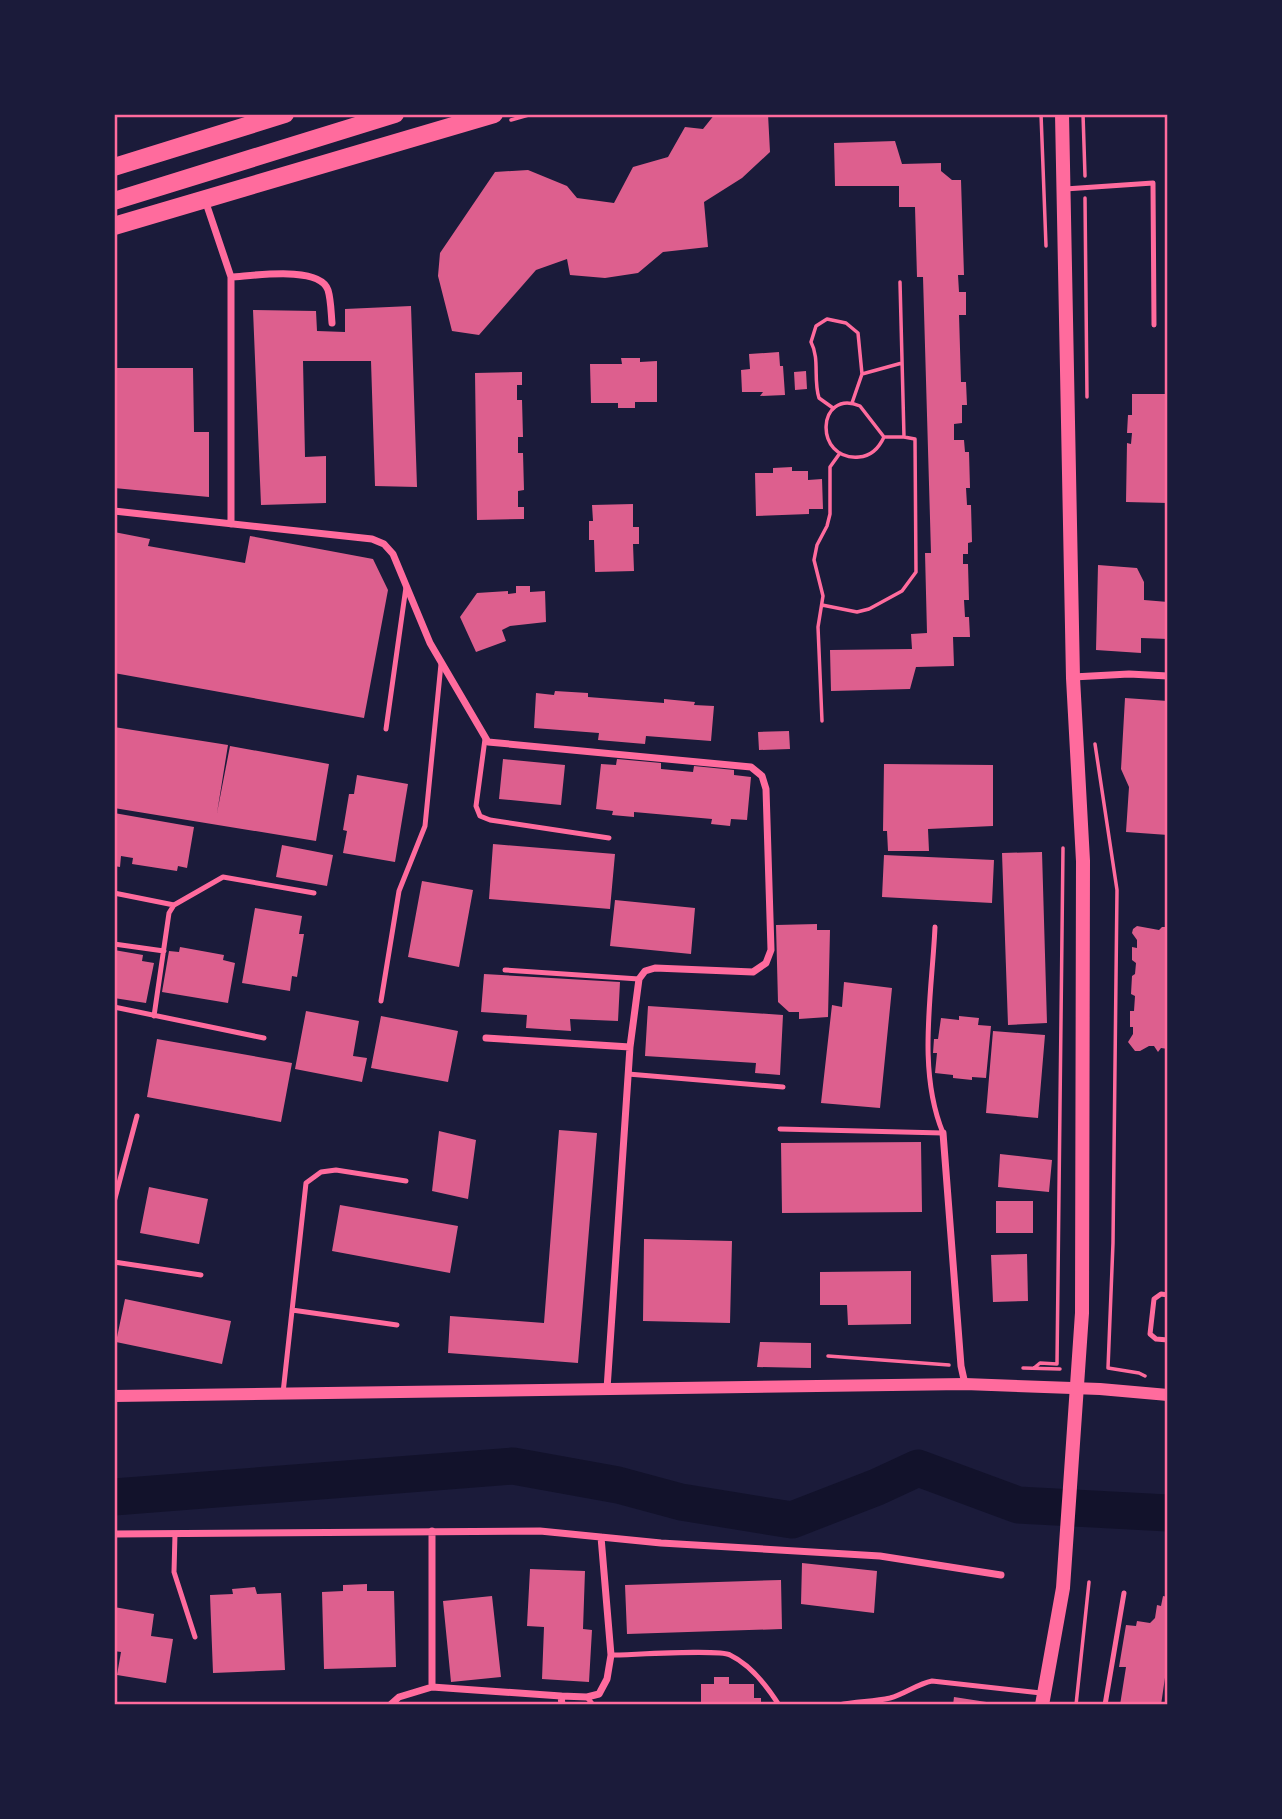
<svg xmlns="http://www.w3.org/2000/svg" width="1282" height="1819" viewBox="0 0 1282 1819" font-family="Montserrat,sans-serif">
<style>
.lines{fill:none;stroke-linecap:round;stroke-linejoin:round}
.river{stroke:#12122b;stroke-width:37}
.building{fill:#dd5f8e}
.path{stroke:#ff6b9d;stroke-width:3.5}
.service{stroke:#ff6b9d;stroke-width:5}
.minor{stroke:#ff6b9d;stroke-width:7}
.tertiary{stroke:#ff6b9d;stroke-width:12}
.secondary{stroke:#ff6b9d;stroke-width:14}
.primary{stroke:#ff6b9d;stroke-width:18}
.neatline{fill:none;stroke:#ff6b9d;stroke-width:2.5}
</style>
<rect width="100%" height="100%" fill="#1b1b3a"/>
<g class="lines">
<path class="river" d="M 114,1497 L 513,1466 L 618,1485 L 681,1502 L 792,1520 L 877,1487 L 918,1468 L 1018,1505 L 1168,1513"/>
</g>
<path class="building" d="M 715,114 L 768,114 L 770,152 L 742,178 L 704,202 L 708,247 L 663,252 L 638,273 L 605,278 L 570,275 L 567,259 L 536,270 L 479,335 L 452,331 L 438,276 L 440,253 L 495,172 L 528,170 L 567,186 L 577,198 L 614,203 L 633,167 L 668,157 L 685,127 L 703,129 Z
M 895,141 L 902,164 L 941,163 L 941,171 L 952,180 L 961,180 L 964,275 L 958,275 L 959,292 L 966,292 L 966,315 L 959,315 L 961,382 L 966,382 L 967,405 L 962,405 L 962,423 L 954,424 L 954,440 L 964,440 L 965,452 L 969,452 L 970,488 L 966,488 L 967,505 L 971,505 L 972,542 L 968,543 L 968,554 L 963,554 L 963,564 L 968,564 L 969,600 L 964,600 L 965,617 L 969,617 L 970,637 L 953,637 L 954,666 L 916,667 L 910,689 L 831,691 L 830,650 L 912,649 L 911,634 L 927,633 L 925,553 L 931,553 L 923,277 L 917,277 L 915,207 L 899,207 L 899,186 L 835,186 L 834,143 Z
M 411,306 L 417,487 L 375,486 L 371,361 L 303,361 L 305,457 L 326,456 L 326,503 L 261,505 L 253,310 L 316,311 L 317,331 L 345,332 L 345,309 Z
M 779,352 L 780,366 L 783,366 L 785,395 L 760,396 L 763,392 L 742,392 L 741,370 L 750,369 L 749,354 Z
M 621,358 L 640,358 L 640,362 L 657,361 L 657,402 L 635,402 L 635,408 L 618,408 L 618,403 L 591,403 L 590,364 L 622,364 Z
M 114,368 L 193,368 L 194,432 L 209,432 L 209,497 L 114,488 Z
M 806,371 L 807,389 L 795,390 L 794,372 Z
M 522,372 L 522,385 L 517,385 L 517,400 L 522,400 L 523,437 L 518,437 L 518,453 L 523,453 L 524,490 L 518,491 L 518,507 L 524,507 L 524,519 L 477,520 L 475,373 Z
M 1132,394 L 1168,394 L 1168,503 L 1126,502 L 1127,443 L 1131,444 L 1132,433 L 1127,433 L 1128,415 L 1132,415 Z
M 792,467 L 792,471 L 808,471 L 808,480 L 822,479 L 823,509 L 809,509 L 809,514 L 756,516 L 755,473 L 773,473 L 773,468 Z
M 633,504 L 633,527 L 639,527 L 639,544 L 633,544 L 634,571 L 595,572 L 594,540 L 589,540 L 589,521 L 593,521 L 592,505 Z
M 114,532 L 150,539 L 148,546 L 245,563 L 250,536 L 373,559 L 388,590 L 364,718 L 114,673 Z
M 1098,565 L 1137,568 L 1144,582 L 1144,600 L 1168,602 L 1168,639 L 1141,638 L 1141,653 L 1096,650 Z
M 516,586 L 530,586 L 530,592 L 545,591 L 546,622 L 510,626 L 502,630 L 506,641 L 476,652 L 460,617 L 477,593 L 508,591 L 508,594 L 516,593 Z
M 555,691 L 588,693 L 588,697 L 664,703 L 664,699 L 695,702 L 694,705 L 714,706 L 711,741 L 646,736 L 645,744 L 598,740 L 599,733 L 534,728 L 536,693 L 554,695 Z
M 1125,698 L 1168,701 L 1168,835 L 1126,832 L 1129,787 L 1121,769 Z
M 114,727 L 228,745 L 217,813 L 230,746 L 329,764 L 316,841 L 114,808 Z
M 789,731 L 790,749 L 759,750 L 758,732 Z
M 503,759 L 565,765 L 561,805 L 499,799 Z
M 617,759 L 661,763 L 661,769 L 693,772 L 694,766 L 734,770 L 734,775 L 751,777 L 747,820 L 731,819 L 730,826 L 711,824 L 712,819 L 634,812 L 634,817 L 612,815 L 613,811 L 596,809 L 601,764 L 616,765 Z
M 884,764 L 993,765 L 993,826 L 928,829 L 929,851 L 888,851 L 887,831 L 883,831 Z
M 357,775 L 408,784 L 395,862 L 343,853 L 347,831 L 343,830 L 349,794 L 354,794 Z
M 114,813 L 194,827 L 187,868 L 178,866 L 177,871 L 132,864 L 133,858 L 121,856 L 120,867 L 114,866 Z
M 493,844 L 615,854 L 610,909 L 489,899 Z
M 282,845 L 333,855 L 327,886 L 276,877 Z
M 1042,852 L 1047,1023 L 1008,1025 L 1002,853 Z
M 884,855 L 994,860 L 992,903 L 882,897 Z
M 422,881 L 473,890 L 459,967 L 408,957 Z
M 615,900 L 695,908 L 691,954 L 610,946 Z
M 255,908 L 302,916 L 299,934 L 304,934 L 297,977 L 292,976 L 290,991 L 242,983 Z
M 817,924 L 817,930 L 830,930 L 828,1017 L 799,1019 L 799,1012 L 789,1012 L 778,1002 L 776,925 Z
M 1137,926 L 1159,930 L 1162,927 L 1168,927 L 1168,1049 L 1161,1048 L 1158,1052 L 1154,1046 L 1149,1046 L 1140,1051 L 1135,1051 L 1128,1042 L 1133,1034 L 1133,1027 L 1130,1027 L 1130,1011 L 1134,1011 L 1135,996 L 1131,994 L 1132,976 L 1135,974 L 1136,963 L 1132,960 L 1132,947 L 1137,948 L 1137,940 L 1132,933 L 1133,929 Z
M 180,947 L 224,955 L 223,960 L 235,963 L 228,1003 L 162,992 L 169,951 L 179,952 Z
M 114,950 L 143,955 L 142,961 L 154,963 L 146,1003 L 114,998 Z
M 484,974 L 620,982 L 618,1021 L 570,1019 L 571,1031 L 526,1028 L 527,1015 L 481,1012 Z
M 844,982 L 892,988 L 880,1108 L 821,1103 L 832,1005 L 842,1007 Z
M 648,1006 L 783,1015 L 780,1075 L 755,1073 L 756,1063 L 645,1056 Z
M 306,1011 L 359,1021 L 353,1056 L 367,1058 L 362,1082 L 295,1069 Z
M 381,1016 L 458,1031 L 448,1082 L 371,1068 Z
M 959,1016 L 979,1018 L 978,1025 L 991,1026 L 986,1078 L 972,1077 L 972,1080 L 953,1078 L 953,1075 L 935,1073 L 937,1053 L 933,1053 L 934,1039 L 938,1039 L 941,1018 L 959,1020 Z
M 993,1031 L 1045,1035 L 1038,1118 L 986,1113 Z
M 157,1039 L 292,1063 L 281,1122 L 147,1097 Z
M 559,1130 L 597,1133 L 578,1363 L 448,1353 L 450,1316 L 544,1323 Z
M 439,1131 L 476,1140 L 468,1199 L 432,1191 Z
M 921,1142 L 922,1212 L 782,1213 L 781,1143 Z
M 1000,1154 L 1052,1160 L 1049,1192 L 998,1187 Z
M 149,1187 L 208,1199 L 199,1244 L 140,1233 Z
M 996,1201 L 1033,1201 L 1033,1233 L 996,1233 Z
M 340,1205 L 458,1226 L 450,1273 L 332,1251 Z
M 644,1239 L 732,1241 L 730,1323 L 643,1321 Z
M 1027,1254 L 1028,1301 L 993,1302 L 991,1255 Z
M 911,1271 L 911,1324 L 848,1325 L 847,1305 L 820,1305 L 820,1272 Z
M 125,1299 L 231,1321 L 222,1364 L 116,1342 Z
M 760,1342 L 811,1343 L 811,1368 L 757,1367 Z
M 802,1563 L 877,1571 L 874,1613 L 801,1604 Z
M 530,1569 L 585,1571 L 583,1629 L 592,1630 L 589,1682 L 542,1679 L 544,1627 L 527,1626 Z
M 781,1580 L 782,1629 L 627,1634 L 625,1585 Z
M 367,1584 L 367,1591 L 394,1591 L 396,1667 L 324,1669 L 322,1592 L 343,1591 L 343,1585 Z
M 255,1587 L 257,1594 L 281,1593 L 285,1670 L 213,1673 L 210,1595 L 233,1594 L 232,1589 Z
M 492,1596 L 501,1677 L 451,1682 L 443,1601 Z
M 1163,1596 L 1168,1597 L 1168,1657 L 1161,1705 L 1120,1705 L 1126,1667 L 1119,1667 L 1126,1625 L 1136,1626 L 1137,1621 L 1150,1623 L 1155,1618 L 1157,1605 L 1161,1606 Z
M 114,1607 L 154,1614 L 151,1636 L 173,1639 L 166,1683 L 117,1675 L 121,1652 L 114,1651 Z
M 714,1677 L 729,1677 L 729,1684 L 754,1684 L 754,1698 L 761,1698 L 761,1705 L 701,1705 L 701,1684 L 714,1684 Z
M 954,1697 L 993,1703 L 993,1705 L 953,1705 Z"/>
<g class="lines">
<path class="path" d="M 1041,114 L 1046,246
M 1083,114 L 1085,176
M 511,120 L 532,114
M 1085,198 L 1087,397
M 862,374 L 902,363
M 833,408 L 819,398 C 813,379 820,359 811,342 L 816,326 L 827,319 L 846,323 L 858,333 L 862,374 L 852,403
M 884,437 L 860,406 C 817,388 813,461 859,457 C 872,456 879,448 884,437 L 904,437
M 822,605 L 857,612 L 869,609 L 902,591 L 916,572 L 915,439 L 904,437 L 900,282
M 822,721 L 818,627 L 823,596 L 814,560 L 817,545 L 827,526 L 830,514 L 830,467 L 840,453
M 1095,744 L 1117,890 L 1113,1243 L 1108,1368 L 1139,1373 L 1145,1376
M 828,1356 L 949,1365
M 1023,1368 L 1060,1369
M 1034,1368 L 1040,1363 L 1057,1364 L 1063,848
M 1076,1705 L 1089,1582"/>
<path class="service" d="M 1065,189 L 1153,183 L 1154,325
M 386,729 L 406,587
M 485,739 L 476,806 L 480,816 L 490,820 L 609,838
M 114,893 L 174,905
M 114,944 L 164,951
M 505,970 L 639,979
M 381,1001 L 399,891 L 425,826 L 441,664
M 114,1007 L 264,1038
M 154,1016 L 169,913 L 174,905 L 223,877 L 314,893
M 628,1074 L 783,1087
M 780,1129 L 943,1133 C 917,1070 932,994 935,927
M 114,1202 L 137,1116
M 114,1262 L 201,1275
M 1168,1295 L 1161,1294 L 1154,1299 L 1150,1334 L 1156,1339 L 1168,1340
M 292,1310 L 397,1325
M 283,1393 L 306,1183 L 321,1172 L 336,1170 L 406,1181
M 175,1534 L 174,1572 L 195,1637
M 611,1655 C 629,1655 720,1649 730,1655 C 751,1665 767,1686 779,1705
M 587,1697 L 593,1705
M 839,1705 C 856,1701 873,1702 890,1698 C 905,1694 917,1684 932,1681 L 1041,1693
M 1105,1705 L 1124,1593"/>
<path class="minor" d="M 205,200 L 231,277 L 231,524
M 231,277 C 252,276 320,265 328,290 C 331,300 331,312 332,323
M 114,511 L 372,539 L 384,544 L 393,554 L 430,643 L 488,742 L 751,767 L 762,776 L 766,789 L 771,950 L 766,963 L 753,972 L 655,968 L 645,971 L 639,979 L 630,1047 L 607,1389
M 1073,677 L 1129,674 L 1168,676
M 486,1038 L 630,1047
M 943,1133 L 961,1366 L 965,1384
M 114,1534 L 540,1531 L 661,1543 L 880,1556 L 1001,1575
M 432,1687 L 561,1696
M 390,1705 L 399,1697 L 432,1687 L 432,1531
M 562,1705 L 561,1696 L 587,1697 L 599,1694 L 607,1679 L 611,1655 L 601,1537"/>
<path class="tertiary" d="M 114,1396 L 965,1384 L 1100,1389 L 1168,1395"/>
<path class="secondary" d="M 1042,1705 L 1063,1588 L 1082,1313 L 1083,861 L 1073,678 L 1062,114"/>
<path class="primary" d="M 114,167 L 285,114
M 114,201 L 395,114
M 114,226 L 494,114"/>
</g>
<rect width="1282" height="1819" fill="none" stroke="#1b1b3a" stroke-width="231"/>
<rect x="116" y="116" width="1050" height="1587" class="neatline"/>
</svg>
